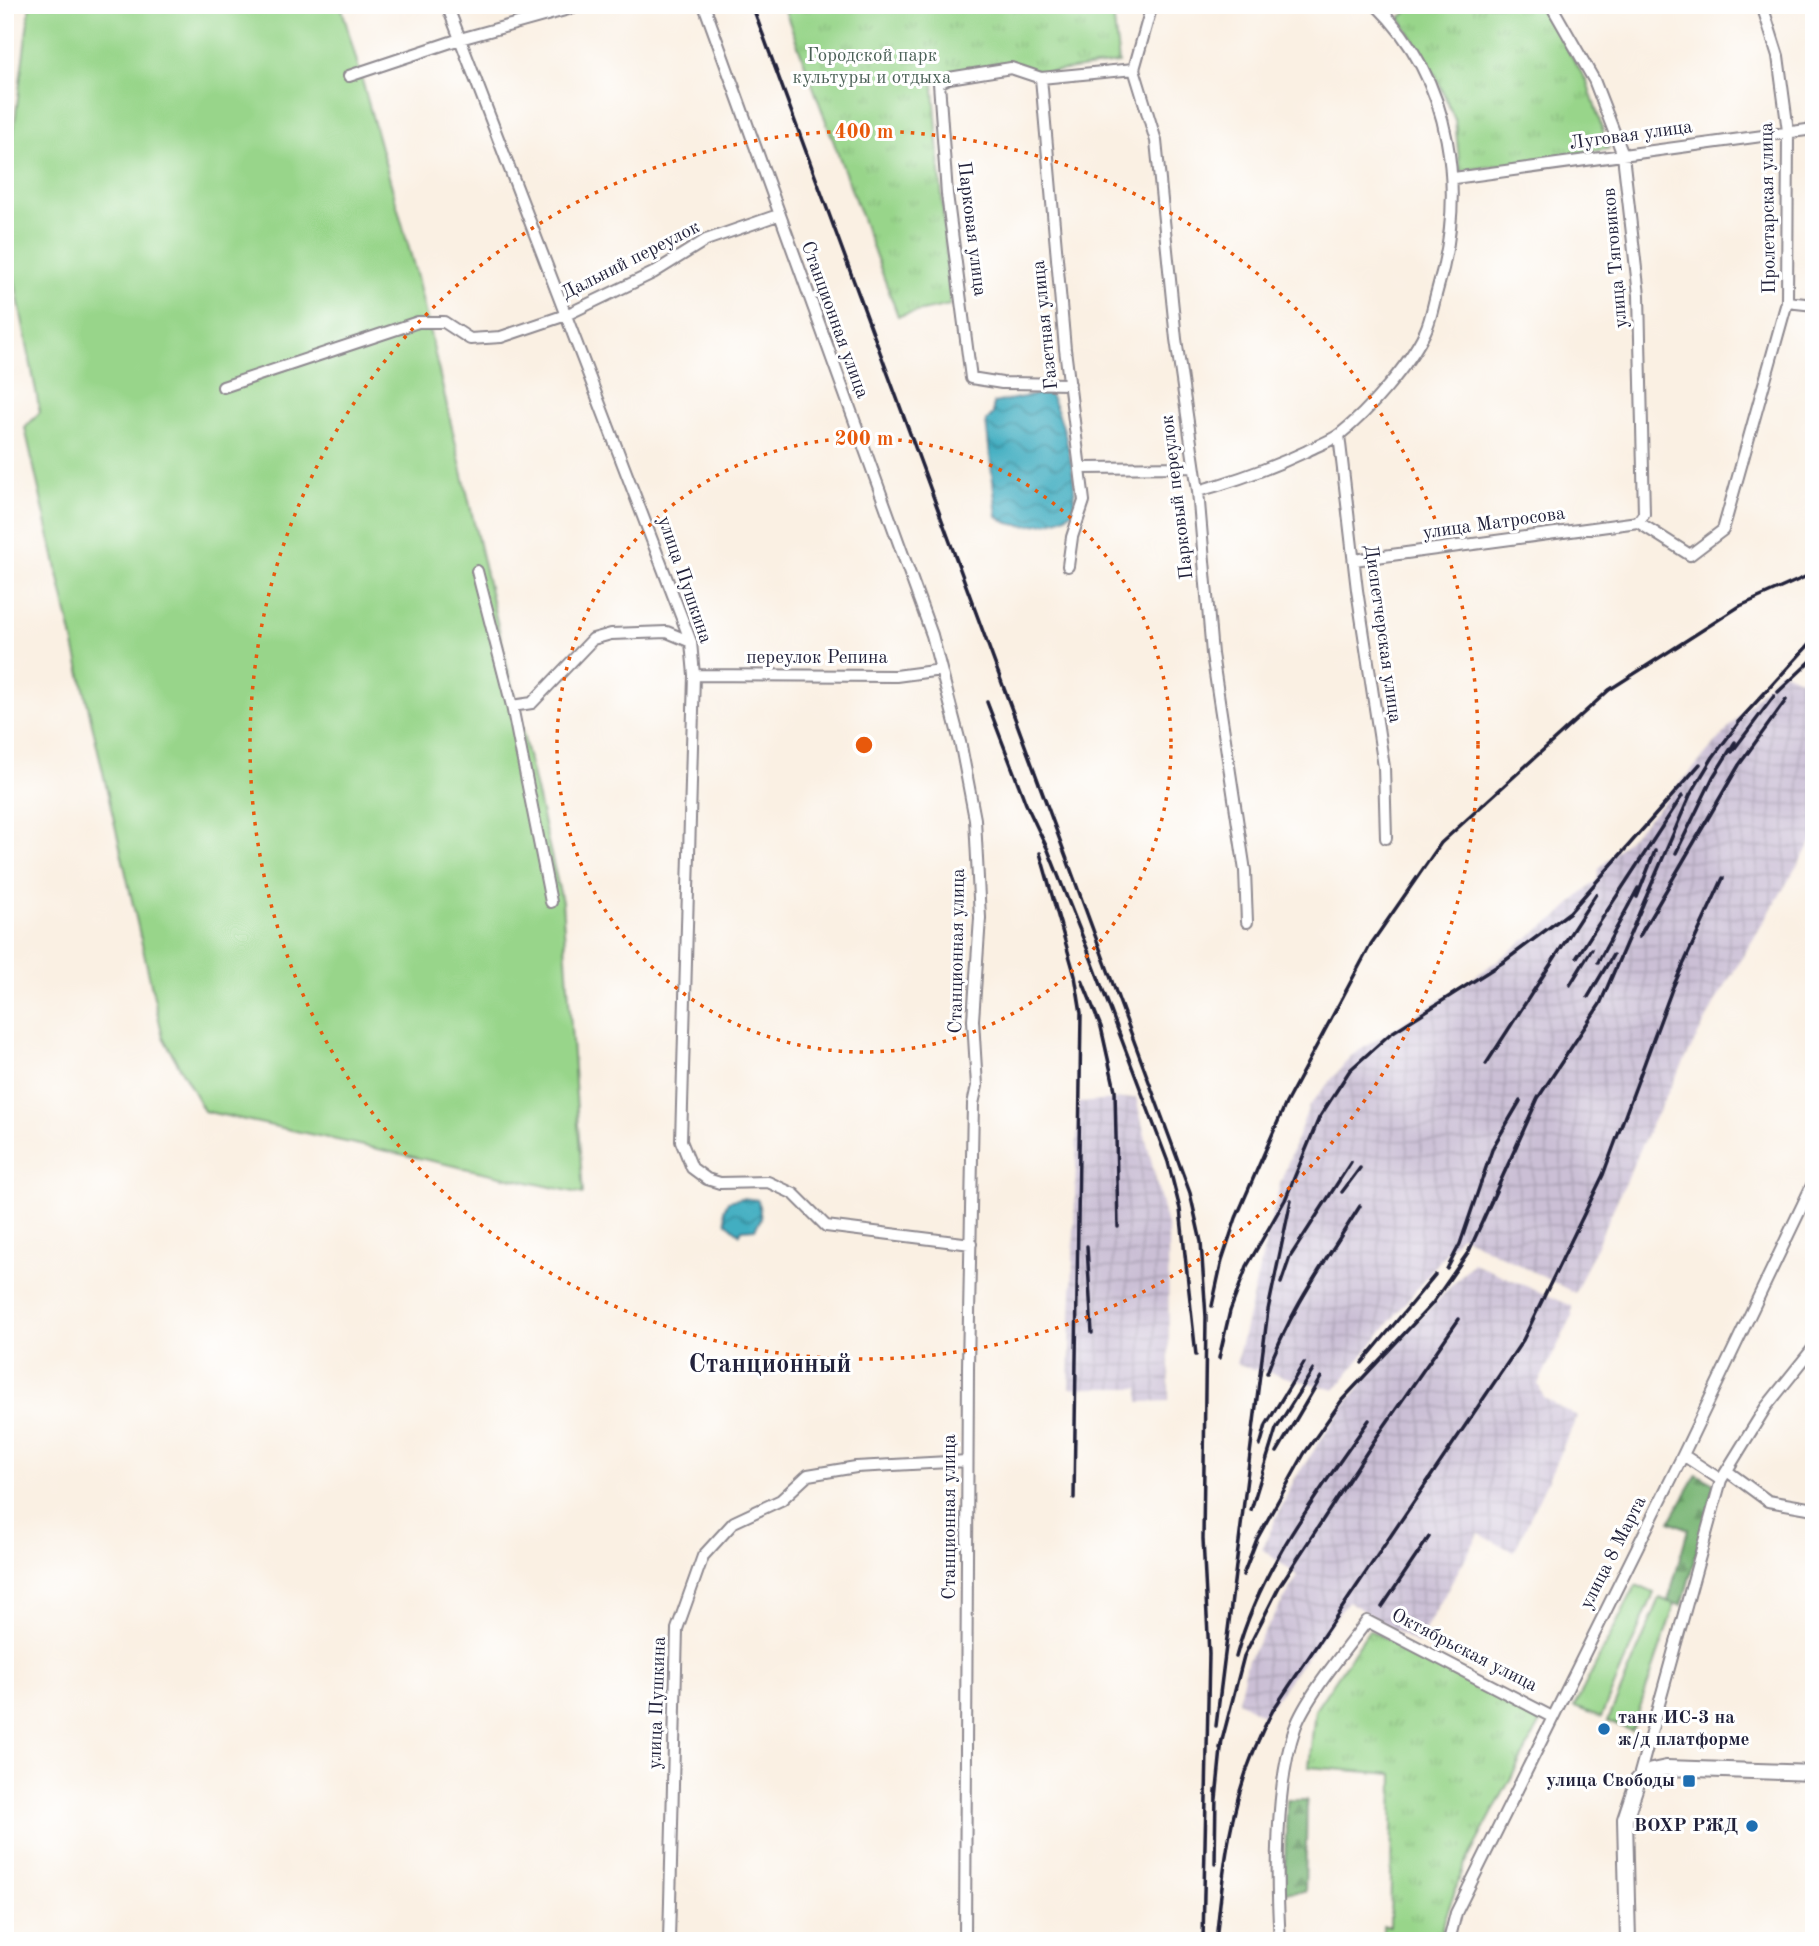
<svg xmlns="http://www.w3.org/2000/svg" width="1819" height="1946" viewBox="0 0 1819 1946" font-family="'Old Standard TT',serif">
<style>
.built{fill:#ecd1ea}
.industrial{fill:url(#industrial-grid)}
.green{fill:#98d58a;stroke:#5d7c62;stroke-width:2}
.forest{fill:url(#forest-firs);stroke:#4e6c58;stroke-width:2}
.park{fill:url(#park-tufts);stroke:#5d7c62;stroke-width:2}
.water{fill:url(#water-waves);stroke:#32687e;stroke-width:2}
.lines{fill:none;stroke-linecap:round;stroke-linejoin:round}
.minor-casing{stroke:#8e898f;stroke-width:14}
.tertiary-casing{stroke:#8e898f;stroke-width:18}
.minor{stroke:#fff;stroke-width:10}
.tertiary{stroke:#fff;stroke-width:14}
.rail{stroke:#22223b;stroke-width:3.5}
.ring{fill:none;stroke:#e8590c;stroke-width:3.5;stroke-dasharray:3.5 7}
.poi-dot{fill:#1f6fb2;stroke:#fff;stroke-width:2.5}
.labels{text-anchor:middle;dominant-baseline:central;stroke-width:6;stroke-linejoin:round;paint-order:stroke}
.park-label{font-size:19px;fill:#4b6157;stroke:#fff}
.street-label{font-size:19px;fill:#22223b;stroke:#fff}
.poi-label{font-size:19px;font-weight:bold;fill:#22223b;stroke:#fff;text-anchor:end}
.district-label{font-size:26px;font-weight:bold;fill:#22223b;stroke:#fff}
.centre{fill:#e8590c;stroke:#fff;stroke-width:3.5}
.ring-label{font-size:21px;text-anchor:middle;font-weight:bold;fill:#e8590c;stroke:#fff;stroke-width:6;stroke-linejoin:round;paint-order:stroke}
</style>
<defs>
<pattern id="industrial-grid" width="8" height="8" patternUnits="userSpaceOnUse" patternTransform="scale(1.75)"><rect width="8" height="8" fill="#cbbfd5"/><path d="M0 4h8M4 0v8" fill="none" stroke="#aea4b8"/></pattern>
<pattern id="forest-firs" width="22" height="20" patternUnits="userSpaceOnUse" patternTransform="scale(1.75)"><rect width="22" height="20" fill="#7ab676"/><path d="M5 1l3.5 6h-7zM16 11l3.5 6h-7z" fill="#649462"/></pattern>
<pattern id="park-tufts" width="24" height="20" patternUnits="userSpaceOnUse" patternTransform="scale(1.75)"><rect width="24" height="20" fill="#98d58a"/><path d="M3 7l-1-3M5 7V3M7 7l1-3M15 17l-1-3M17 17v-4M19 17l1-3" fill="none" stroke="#83b778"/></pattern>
<pattern id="water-waves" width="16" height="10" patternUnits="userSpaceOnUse" patternTransform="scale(1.75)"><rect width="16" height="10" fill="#42aec1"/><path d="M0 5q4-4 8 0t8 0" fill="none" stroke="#378d9e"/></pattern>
</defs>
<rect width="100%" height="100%" fill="#fff"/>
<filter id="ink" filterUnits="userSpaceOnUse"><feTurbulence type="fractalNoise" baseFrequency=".0143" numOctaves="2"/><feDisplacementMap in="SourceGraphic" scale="14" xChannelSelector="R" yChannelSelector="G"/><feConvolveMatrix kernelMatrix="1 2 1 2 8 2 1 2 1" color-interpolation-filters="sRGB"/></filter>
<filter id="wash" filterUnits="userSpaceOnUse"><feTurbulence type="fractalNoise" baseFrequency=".00686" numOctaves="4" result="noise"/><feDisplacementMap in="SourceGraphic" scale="28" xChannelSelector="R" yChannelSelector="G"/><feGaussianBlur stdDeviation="1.57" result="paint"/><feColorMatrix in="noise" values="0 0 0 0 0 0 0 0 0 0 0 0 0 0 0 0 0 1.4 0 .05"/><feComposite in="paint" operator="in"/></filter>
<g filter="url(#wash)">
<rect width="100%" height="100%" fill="#faf0e3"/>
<path class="built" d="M 1800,1934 L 1800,1941 L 1651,1941 L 1651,1935 Z"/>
<path class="industrial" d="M 1780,670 L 1814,686 L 1814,838 L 1716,1001 L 1653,1121 L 1575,1293 L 1460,1235 L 1335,1390 L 1236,1364 L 1280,1184 L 1309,1106 L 1352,1055 L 1465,984 L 1558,916 L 1597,880 L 1599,869 L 1655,812 Z
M 1136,1098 L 1168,1230 L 1169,1401 L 1139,1402 L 1139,1388 L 1069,1388 L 1078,1103 Z
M 1473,1263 L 1572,1306 L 1572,1317 L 1538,1384 L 1544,1398 L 1577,1417 L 1514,1552 L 1479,1534 L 1417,1644 L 1348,1601 L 1263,1715 L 1238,1701 L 1248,1659 L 1298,1576 L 1262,1549 L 1294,1480 L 1343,1407 L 1389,1351 Z"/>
<path class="green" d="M 30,5 L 341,5 L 417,277 L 562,902 L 583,1194 L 204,1111 L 163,1037 L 25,428 L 40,412 L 5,230 L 5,198 Z
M 1636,1585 L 1654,1593 L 1601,1717 L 1574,1707 Z
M 1660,1598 L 1675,1604 L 1632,1731 L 1608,1721 Z"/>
<path class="forest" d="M 1697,1474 L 1715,1484 L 1682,1606 L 1668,1601 L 1688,1529 L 1670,1521 Z
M 1287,1800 L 1307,1800 L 1305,1892 L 1284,1892 Z"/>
<path class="park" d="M 783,5 L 1112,5 L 1119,63 L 1043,73 L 1016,63 L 933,76 L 950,305 L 898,316 Z
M 1414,5 L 1541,5 L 1587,82 L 1609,149 L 1460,171 L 1455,120 L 1436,76 L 1400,18 Z
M 1369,1630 L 1542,1720 L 1464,1866 L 1441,1930 L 1446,1931 L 1445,1941 L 1383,1941 L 1383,1926 L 1390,1926 L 1393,1774 L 1309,1767 L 1315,1710 Z"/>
<path class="water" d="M 1048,392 C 1064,415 1079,484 1073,512 C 1055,524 1014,533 997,516 L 986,421 L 993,414 L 993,403 Z
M 742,1198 L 758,1200 L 761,1219 L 755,1229 L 742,1230 L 740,1234 L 726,1222 L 724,1210 L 728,1201 Z"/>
</g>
<g filter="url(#ink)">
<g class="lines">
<g class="minor-casing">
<path id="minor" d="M 447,5 L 691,642 L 694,675 L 681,1141 L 692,1168 L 707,1179 L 720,1183 L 768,1182 L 794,1194 L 826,1226 L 971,1244
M 704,5 L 932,635 L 961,746 L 975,819 L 980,918 L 973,1020 L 977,1086 L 973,1104 L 968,1368 L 965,1941
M 1551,5 L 1594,80 L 1623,155 L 1639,295 L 1644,514 L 1638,522
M 1134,69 L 1156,141 L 1176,339 L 1198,491 L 1212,654 L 1245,871 L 1247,922
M 1134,69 L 1152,5
M 349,76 L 460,39 L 583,5
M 1041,78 L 1065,349 L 1084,501 L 1072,537 L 1068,566
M 1454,178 L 1814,129
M 1787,302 L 1814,305
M 1070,384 L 1002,383 L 971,378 L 947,194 L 939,83 L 949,78 L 1011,68 L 1041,78 L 1134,69
M 223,387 L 418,322 L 444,322 L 470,339 L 501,337 L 566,315 L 653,273 L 706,240 L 778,215
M 1339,435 L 1357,590 L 1384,767 L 1386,838
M 1081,468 L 1192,467
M 1198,491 C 1238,480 1269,469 1307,451 C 1318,445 1331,441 1340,434 C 1368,412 1410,364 1425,332 C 1431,320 1433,305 1437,291 C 1467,192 1453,81 1376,5
M 1638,522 L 1690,555 L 1723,530 L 1787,302 L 1788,131 L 1778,56 L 1762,5
M 1354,560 L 1638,522
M 477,571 L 512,706 L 551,902
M 694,675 L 896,676 L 941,670
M 512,706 L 532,703 L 593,639 L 611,634 L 667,632 L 691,642
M 1683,1455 L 1721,1480
M 1727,1471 L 1768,1501 L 1814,1509
M 1638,1780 L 1721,1480 L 1766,1407 L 1814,1347
M 669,1941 L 677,1629 L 703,1556 L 734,1522 L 781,1500 L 808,1475 L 856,1467 L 967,1461
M 1280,1941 C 1276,1879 1275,1786 1295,1728 C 1306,1697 1347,1648 1367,1621 L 1552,1717
M 1449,1941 L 1456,1913 L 1683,1455 L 1814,1181"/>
</g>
<g class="tertiary-casing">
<path id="tertiary" d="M 1628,1941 L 1625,1819 L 1638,1780 L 1652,1771 L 1666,1768 L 1814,1773"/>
</g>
<use href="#minor" class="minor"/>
<use href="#tertiary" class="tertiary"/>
<path class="rail" d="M 752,5 L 1190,1193 L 1201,1242 L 1206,1317 L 1203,1539 L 1209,1654 L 1203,1941
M 1778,692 L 1814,658
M 987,702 L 1026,804 L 1048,850 L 1087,948 L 1168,1162 L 1180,1209 L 1196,1355
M 1738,722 L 1814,639
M 1732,752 L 1774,696
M 1040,853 L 1075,976 L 1081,1013 L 1074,1498
M 1676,853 L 1713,777 L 1735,742
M 1637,897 L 1655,851
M 1639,937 L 1739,765 L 1786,700
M 1577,957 L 1682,796
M 1598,962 L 1638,888
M 1082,980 L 1101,1027 L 1115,1090 L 1118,1227
M 1570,985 L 1592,949
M 1588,997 L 1613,955
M 1486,1064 L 1596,894
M 1342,1192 L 1360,1168
M 1087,1246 L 1092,1333
M 1447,1269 L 1460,1244 L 1493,1147 L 1520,1101
M 1281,1283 L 1290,1257 L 1351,1162
M 1212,1306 L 1222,1260 L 1236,1218 L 1286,1103 L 1371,944 L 1441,843 L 1609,690 L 1740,606 L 1814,573
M 1219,1358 L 1230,1311 L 1247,1266 L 1285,1200 L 1319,1118 L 1350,1070 L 1390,1034 L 1502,963 L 1570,912 L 1700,764
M 1362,1363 L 1435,1275
M 1267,1373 C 1288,1313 1326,1260 1360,1206
M 1260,1446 L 1266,1425 L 1304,1363
M 1277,1452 L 1321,1377
M 1251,1510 L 1276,1429 L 1313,1370
M 1243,1575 L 1257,1539 L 1304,1454 L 1342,1400 L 1432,1304 L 1469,1251 L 1538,1098 L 1600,1004 L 1690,795 L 1713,757 L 1743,717
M 1382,1607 L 1429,1537
M 1236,1657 C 1260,1567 1317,1495 1369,1420
M 1216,1726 L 1268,1310 L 1291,1200
M 1220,1748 L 1244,1656 L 1279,1587 L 1378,1435 L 1459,1319
M 1216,1799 L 1222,1739
M 1215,1864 L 1216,1790
M 1216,1941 C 1225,1855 1231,1788 1273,1710 L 1523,1340 L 1603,1175 L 1672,989 L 1723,878"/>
</g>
</g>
<g class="ring">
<circle cx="864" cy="745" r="307"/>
<circle cx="864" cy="745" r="614"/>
</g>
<g class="poi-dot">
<circle cx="1604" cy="1729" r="7"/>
<rect x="1682" y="1774" width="14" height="14" rx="3.5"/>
<circle cx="1752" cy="1826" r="7"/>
</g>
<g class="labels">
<g class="park-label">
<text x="872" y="56">Городской парк<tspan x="872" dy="22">культуры и отдыха</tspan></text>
</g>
<g class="street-label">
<text transform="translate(1631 136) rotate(-8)">Луговая улица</text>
<text transform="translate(1769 208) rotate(-91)">Пролетарская улица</text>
<text transform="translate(971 229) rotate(83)">Парковая улица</text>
<text transform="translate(1616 258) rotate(-95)">улица Тяговиков</text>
<text transform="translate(631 261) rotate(-27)">Дальний переулок</text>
<text transform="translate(834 320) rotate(70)">Станционная улица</text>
<text transform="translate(1046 325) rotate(-96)">Газетная улица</text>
<text transform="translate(1178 497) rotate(-97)">Парковый переулок</text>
<text transform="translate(1494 524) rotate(-8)">улица Матросова</text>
<text transform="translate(684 580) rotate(71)">улица Пушкина</text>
<text transform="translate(1382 634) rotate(82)">Диспетчерская улица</text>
<text x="817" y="658">переулок Репина</text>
<text transform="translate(958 951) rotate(-89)">Станционная улица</text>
<text transform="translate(950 1517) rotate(-90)">Станционная улица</text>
<text transform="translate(1614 1553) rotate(-63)">улица 8 Марта</text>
<text transform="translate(1464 1651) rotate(27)">Октябрьская улица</text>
<text transform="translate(658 1703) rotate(-88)">улица Пушкина</text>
</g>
<g class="poi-label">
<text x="1618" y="1718" text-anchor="start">танк ИС-3 на<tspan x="1618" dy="22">ж/д платформе</tspan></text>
<text x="1675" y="1781">улица Свободы</text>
<text x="1738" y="1826">ВОХР РЖД</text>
</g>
<g class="district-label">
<text x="770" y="1365">Станционный</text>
</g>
</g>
<circle cx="864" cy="745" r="10" class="centre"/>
<g class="ring-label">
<text x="864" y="138">400 m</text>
<text x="864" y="445">200 m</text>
</g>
<rect width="1819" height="1946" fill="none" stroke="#fff" stroke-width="28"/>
</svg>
